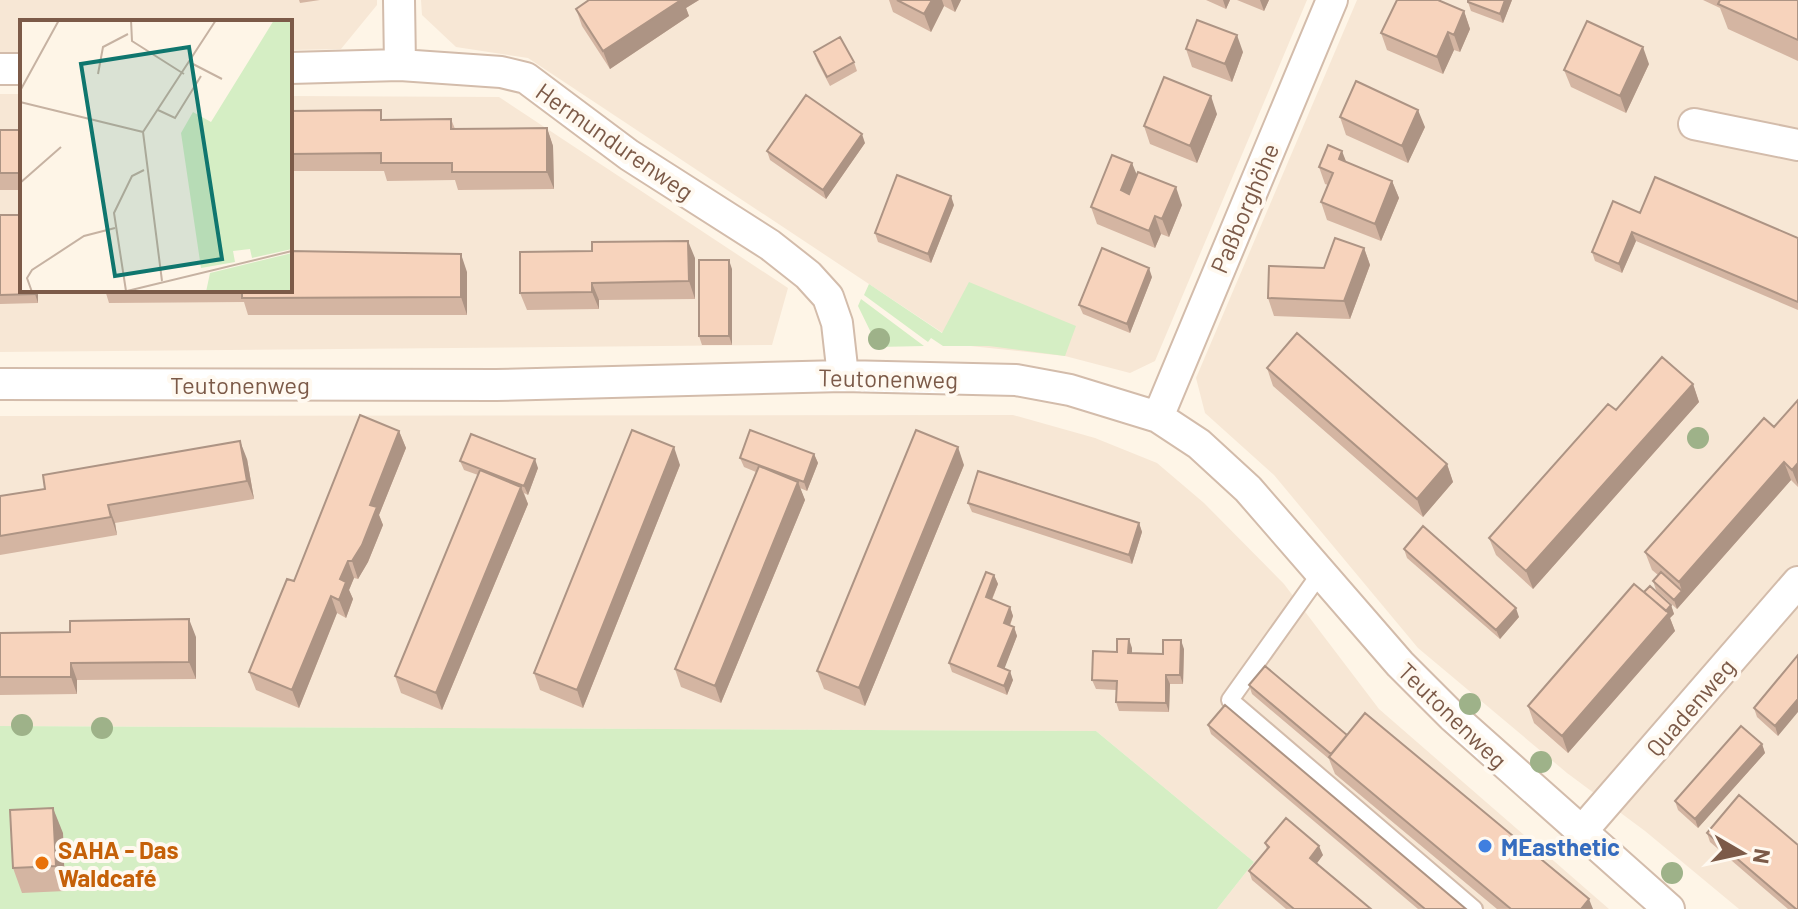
<svg xmlns="http://www.w3.org/2000/svg" width="1798" height="909" viewBox="0 0 1798 909" font-family="Barlow,sans-serif">
<style>
.residential{fill:#f7e7d5}
.green{fill:#d5eec4}
.lines{fill:none;stroke-linecap:round;stroke-linejoin:round}
.service-casing{stroke:#d3bcab;stroke-width:20}
.minor-casing{stroke:#d3bcab;stroke-width:34}
.service{stroke:#fff;stroke-width:16}
.minor{stroke:#fff;stroke-width:30}
.tree{fill:#9eb289}
.wall{fill:#d4b5a2}
.shaded-wall{fill:#ad9484}
.building{fill:#f7d3bc;stroke:#ad9484;stroke-width:2}
.shop-dot{fill:#3f7fe0;stroke:#fff9f0;stroke-width:3}
.food-dot{fill:#e8710a;stroke:#fff9f0;stroke-width:3}
.labels{text-anchor:middle;dominant-baseline:central;stroke-width:8;stroke-linejoin:round;paint-order:stroke}
.street-label{font-size:24px;fill:#7c5a48;stroke:#fff9f0}
.shop-label{font-size:24px;font-weight:bold;fill:#366cbe;stroke:#fff9f0;text-anchor:start}
.food-label{font-size:24px;font-weight:bold;fill:#c56008;stroke:#fff9f0;text-anchor:start}
.inset-road{fill:none;stroke:#c6b2a2;stroke-width:2}
.view{fill:#0f766e;fill-opacity:0.15;stroke:#0f766e;stroke-width:4}
.inset-edge{fill:none;stroke:#7c5a48;stroke-width:4}
</style>
<rect width="100%" height="100%" fill="#fef5e7"/>
<path class="residential" d="M 0,0 L 377,0 L 377,5 L 341,49 L 290,50 L 290,22 L 22,22 L 22,56 L 0,56 Z
M 421,0 L 1307,0 L 1155,361 L 1130,373 L 1065,356 L 961,345 L 528,58 L 456,47 L 422,15 Z
M 1357,0 L 1798,0 L 1798,909 L 1739,909 L 1645,831 L 1567,773 L 1418,648 L 1274,475 L 1205,413 L 1196,378 Z
M 0,94 L 22,94 L 22,290 L 290,290 L 290,96 L 499,97 L 788,288 L 772,345 L 0,352 Z
M 1013,415 L 1095,438 L 1157,463 L 1204,503 L 1284,584 L 1379,709 L 1609,909 L 1217,909 L 1254,862 L 1096,731 L 0,726 L 0,416 Z"/>
<path class="green" d="M 969,282 L 1076,326 L 1065,356 L 989,346 L 943,346 L 931,338 L 928,342 L 864,295 L 869,284 L 942,333 Z
M 861,299 L 924,346 L 878,347 L 858,306 Z
M 0,726 L 1096,731 L 1254,862 L 1217,909 L 0,909 Z"/>
<g class="lines">
<g class="service-casing">
<path id="service" d="M 1322,571 L 1230,700 L 1474,909"/>
</g>
<g class="minor-casing">
<path id="minor" d="M 399,0 L 400,65
M 290,68 L 400,65 L 501,72 L 526,78 L 629,155 L 770,245 L 808,275 L 828,297 L 837,323 L 843,376
M 0,69 L 22,69
M 1694,124 L 1798,145
M 0,384 L 496,385 L 843,376 L 1016,380 L 1070,390 L 1158,417 L 1199,444 L 1248,489 L 1400,664 L 1452,716 L 1669,909
M 1158,417 L 1332,0
M 1582,831 L 1798,582"/>
</g>
<use href="#service" class="service"/>
<use href="#minor" class="minor"/>
</g>
<g class="tree">
<circle cx="879" cy="339" r="11"/>
<circle cx="1698" cy="438" r="11"/>
<circle cx="1470" cy="704" r="11"/>
<circle cx="22" cy="725" r="11"/>
<circle cx="102" cy="728" r="11"/>
<circle cx="1541" cy="762" r="11"/>
<circle cx="1672" cy="873" r="11"/>
</g>
<path class="wall" d="M 299,0 L 320,0 L 300,3 Z
M 589,0 L 699,0 L 686,8 L 689,16 L 610,69 L 582,26 L 576,9 Z
M 889,0 L 961,0 L 955,12 L 944,6 L 931,32 L 893,12 Z
M 1206,0 L 1230,0 L 1226,9 Z
M 1237,0 L 1269,0 L 1264,11 Z
M 1468,0 L 1512,0 L 1503,23 L 1471,11 L 1468,2 Z
M 1703,0 L 1798,0 L 1798,61 L 1728,29 L 1720,8 Z
M 1464,11 L 1470,29 L 1460,52 L 1454,50 L 1443,74 L 1387,50 L 1381,33 Z
M 1186,49 L 1243,52 L 1232,82 L 1192,67 Z
M 814,52 L 854,62 L 857,71 L 830,86 L 817,61 Z
M 1649,64 L 1626,113 L 1571,87 L 1564,70 Z
M 290,111 L 384,120 L 451,119 L 455,129 L 547,128 L 553,146 L 554,189 L 458,190 L 455,180 L 387,181 L 384,171 L 290,171 Z
M 1217,114 L 1197,163 L 1150,144 L 1144,126 Z
M 1340,117 L 1425,127 L 1408,163 L 1346,135 Z
M 0,130 L 22,130 L 22,190 L 0,190 Z
M 865,143 L 826,199 L 770,160 L 767,151 Z
M 1346,162 L 1392,181 L 1399,198 L 1381,241 L 1327,220 L 1321,202 L 1328,185 L 1325,184 L 1319,167 Z
M 1137,175 L 1182,205 L 1169,237 L 1161,234 L 1155,248 L 1097,224 L 1091,207 Z
M 954,205 L 931,263 L 878,242 L 875,233 Z
M 1640,213 L 1798,238 L 1798,310 L 1636,241 L 1622,273 L 1595,261 L 1592,252 Z
M 0,215 L 38,290 L 38,303 L 0,304 Z
M 1364,248 L 1370,265 L 1350,319 L 1274,316 L 1268,298 Z
M 695,258 L 695,299 L 599,300 L 599,309 L 527,310 L 520,293 Z
M 732,269 L 732,345 L 702,345 L 699,336 Z
M 467,272 L 467,315 L 248,315 L 244,302 L 109,303 L 105,290 L 290,290 Z
M 1152,277 L 1130,333 L 1083,314 L 1079,305 Z
M 1267,368 L 1447,464 L 1453,482 L 1423,517 L 1273,386 Z
M 1693,384 L 1699,402 L 1533,589 L 1496,555 L 1489,538 L 1616,410 Z
M 1798,400 L 1798,487 L 1791,480 L 1677,609 L 1656,590 L 1653,581 L 1658,575 L 1652,570 L 1645,552 L 1774,427 Z
M 399,431 L 406,448 L 379,515 L 383,525 L 368,562 L 358,579 L 354,578 L 349,590 L 353,599 L 346,618 L 337,613 L 299,708 L 256,690 L 249,672 L 294,581 Z
M 814,454 L 818,463 L 807,491 L 800,488 L 805,500 L 721,703 L 681,687 L 675,669 L 756,472 L 744,467 L 740,458 Z
M 247,459 L 254,499 L 115,523 L 117,535 L 0,555 L 0,496 Z
M 460,461 L 538,468 L 528,495 L 524,493 L 528,504 L 442,710 L 401,693 L 395,676 L 478,475 L 464,470 Z
M 680,465 L 583,708 L 540,690 L 534,673 Z
M 964,465 L 865,706 L 824,689 L 817,671 Z
M 968,503 L 1139,523 L 1142,532 L 1132,564 L 972,512 Z
M 1404,549 L 1519,617 L 1500,639 L 1407,558 Z
M 994,575 L 998,584 L 992,600 L 1010,607 L 1013,616 L 1010,626 L 1014,627 L 1017,636 L 1004,668 L 1013,680 L 1007,695 L 952,672 L 949,663 Z
M 1644,592 L 1671,605 L 1674,614 L 1670,618 L 1675,631 L 1568,753 L 1534,723 L 1528,706 Z
M 0,633 L 196,637 L 196,679 L 77,680 L 77,694 L 0,695 Z
M 1132,648 L 1132,653 L 1163,654 L 1184,649 L 1183,684 L 1170,684 L 1169,712 L 1119,711 L 1116,702 L 1116,690 L 1096,689 L 1092,680 L 1117,652 Z
M 1798,655 L 1778,736 L 1757,717 L 1754,708 Z
M 1249,685 L 1347,735 L 1593,909 L 1497,909 L 1335,774 L 1329,759 L 1252,694 Z
M 1208,725 L 1466,909 L 1418,909 L 1211,734 Z
M 1762,744 L 1765,753 L 1698,828 L 1678,810 L 1675,801 Z
M 63,833 L 65,891 L 22,893 L 13,868 Z
M 1707,833 L 1798,909 L 1788,909 L 1710,842 Z
M 1265,843 L 1323,855 L 1317,863 L 1371,909 L 1286,909 L 1252,880 L 1249,871 L 1267,849 Z"/>
<path class="shaded-wall" d="M 681,0 L 699,0 L 686,8 L 689,16 L 610,69 L 603,51 Z
M 932,0 L 942,0 L 944,6 L 931,32 L 924,14 Z
M 951,0 L 961,0 L 955,12 Z
M 1223,0 L 1230,0 L 1226,9 Z
M 1260,0 L 1269,0 L 1264,11 Z
M 1505,0 L 1512,0 L 1503,23 L 1500,14 Z
M 1464,11 L 1470,29 L 1460,52 L 1454,35 Z
M 1448,32 L 1454,50 L 1443,74 L 1437,57 Z
M 1237,35 L 1243,52 L 1232,82 L 1225,64 Z
M 1643,47 L 1649,64 L 1626,113 L 1620,96 Z
M 1211,96 L 1217,114 L 1197,163 L 1190,146 Z
M 1418,110 L 1425,127 L 1408,163 L 1402,146 Z
M 547,128 L 553,146 L 554,189 L 547,172 Z
M 862,134 L 865,143 L 826,199 L 823,190 Z
M 1342,151 L 1349,169 L 1339,159 Z
M 1132,163 L 1139,180 L 1128,208 L 1121,190 Z
M 1392,181 L 1399,198 L 1381,241 L 1375,224 Z
M 1176,187 L 1182,205 L 1169,237 L 1162,219 Z
M 951,196 L 954,205 L 931,263 L 928,254 Z
M 1155,216 L 1161,234 L 1155,248 L 1149,231 Z
M 1632,232 L 1636,241 L 1622,273 L 1619,264 Z
M 688,241 L 695,258 L 695,299 L 689,281 Z
M 1364,248 L 1370,265 L 1350,319 L 1344,301 Z
M 461,254 L 467,272 L 467,315 L 461,297 Z
M 729,260 L 732,269 L 732,345 L 729,336 Z
M 1149,268 L 1152,277 L 1130,333 L 1127,324 Z
M 592,283 L 599,300 L 599,309 L 592,292 Z
M 35,290 L 38,290 L 38,303 L 35,294 Z
M 1693,384 L 1699,402 L 1533,589 L 1526,571 Z
M 399,431 L 406,448 L 379,515 L 383,525 L 368,562 L 358,579 L 352,561 L 370,505 Z
M 240,441 L 247,459 L 254,499 L 247,481 Z
M 674,447 L 680,465 L 583,708 L 577,690 Z
M 958,447 L 964,465 L 865,706 L 859,688 Z
M 814,454 L 818,463 L 807,491 L 804,482 Z
M 535,459 L 538,468 L 528,495 L 524,486 Z
M 1784,462 L 1791,480 L 1677,609 L 1674,600 L 1682,591 L 1679,582 Z
M 1798,463 L 1798,485 L 1792,470 Z
M 1447,464 L 1453,482 L 1423,517 L 1417,499 Z
M 798,482 L 805,500 L 721,703 L 715,686 Z
M 521,487 L 528,504 L 442,710 L 436,693 Z
M 108,505 L 115,523 L 117,535 L 111,517 Z
M 1139,523 L 1142,532 L 1132,564 L 1129,555 Z
M 348,561 L 354,578 L 349,590 L 353,599 L 346,618 L 339,600 L 340,579 Z
M 994,575 L 998,584 L 989,606 L 986,597 Z
M 331,596 L 337,613 L 299,708 L 292,690 Z
M 1671,605 L 1674,614 L 1670,618 L 1675,631 L 1568,753 L 1562,736 Z
M 1010,607 L 1013,616 L 1007,632 L 1004,623 Z
M 1516,608 L 1519,617 L 1500,639 L 1496,630 Z
M 189,619 L 196,637 L 196,679 L 189,662 Z
M 1014,627 L 1017,636 L 1002,675 L 998,666 Z
M 1129,639 L 1132,648 L 1132,662 L 1128,653 Z
M 1181,640 L 1184,649 L 1183,684 L 1180,675 Z
M 71,663 L 77,680 L 77,694 L 71,677 Z
M 1010,671 L 1013,680 L 1007,695 L 1004,686 Z
M 1166,675 L 1170,684 L 1169,712 L 1166,703 Z
M 1798,699 L 1798,712 L 1778,736 L 1775,726 Z
M 1762,744 L 1765,753 L 1698,828 L 1695,819 Z
M 53,808 L 63,833 L 65,891 L 56,866 Z
M 1319,846 L 1323,855 L 1314,867 L 1310,858 Z
M 1589,899 L 1593,909 L 1581,909 Z"/>
<path class="building" d="M 589,0 L 681,0 L 603,51 L 576,9 Z
M 897,0 L 932,0 L 924,14 Z
M 1397,0 L 1438,0 L 1464,11 L 1454,35 L 1448,32 L 1437,57 L 1381,33 Z
M 1468,0 L 1505,0 L 1500,14 L 1468,2 Z
M 1720,0 L 1798,0 L 1798,40 L 1718,4 Z
M 1197,20 L 1237,35 L 1225,64 L 1186,49 Z
M 1587,21 L 1643,47 L 1620,96 L 1564,70 Z
M 840,37 L 854,62 L 827,77 L 814,52 Z
M 1164,77 L 1211,96 L 1190,146 L 1144,126 Z
M 1356,81 L 1418,110 L 1402,146 L 1340,117 Z
M 806,95 L 862,134 L 823,190 L 767,151 Z
M 381,110 L 381,120 L 451,119 L 451,129 L 547,128 L 547,172 L 452,172 L 452,163 L 381,163 L 381,153 L 290,154 L 290,111 Z
M 0,130 L 22,130 L 22,173 L 0,173 Z
M 1328,145 L 1342,151 L 1339,159 L 1392,181 L 1375,224 L 1321,202 L 1333,173 L 1319,167 Z
M 1112,155 L 1132,163 L 1121,190 L 1129,194 L 1138,172 L 1176,187 L 1162,219 L 1155,216 L 1149,231 L 1091,207 Z
M 897,175 L 951,196 L 928,254 L 875,233 Z
M 1655,177 L 1798,238 L 1798,302 L 1632,232 L 1619,264 L 1592,252 L 1613,201 L 1640,213 Z
M 0,215 L 22,215 L 22,290 L 35,290 L 35,294 L 0,295 Z
M 1335,238 L 1364,248 L 1344,301 L 1268,298 L 1269,266 L 1324,268 Z
M 688,241 L 689,281 L 592,283 L 592,292 L 520,293 L 520,252 L 592,251 L 592,242 Z
M 1102,248 L 1149,268 L 1127,324 L 1079,305 Z
M 290,251 L 461,254 L 461,297 L 242,298 L 242,290 L 290,290 Z
M 699,260 L 729,260 L 729,336 L 699,336 Z
M 1297,333 L 1447,464 L 1417,499 L 1267,368 Z
M 1662,357 L 1693,384 L 1526,571 L 1489,538 L 1608,404 L 1616,410 Z
M 1798,400 L 1798,463 L 1792,470 L 1784,462 L 1679,582 L 1645,552 L 1764,418 L 1774,427 Z
M 360,415 L 399,431 L 370,505 L 377,507 L 362,545 L 352,561 L 348,561 L 340,579 L 346,582 L 339,600 L 331,596 L 292,690 L 249,672 L 287,579 L 294,581 Z
M 632,430 L 674,447 L 577,690 L 534,673 Z
M 750,430 L 814,454 L 804,482 L 740,458 Z
M 916,430 L 958,447 L 859,688 L 817,671 Z
M 471,434 L 535,459 L 524,486 L 460,461 Z
M 240,441 L 247,481 L 108,505 L 111,517 L 0,536 L 0,496 L 45,489 L 43,475 Z
M 759,466 L 798,482 L 715,686 L 675,669 Z
M 480,470 L 521,487 L 436,693 L 395,676 Z
M 978,471 L 1139,523 L 1129,555 L 968,503 Z
M 1423,526 L 1516,608 L 1496,630 L 1404,549 Z
M 986,572 L 994,575 L 986,597 L 1010,607 L 1004,623 L 1014,627 L 998,666 L 1010,671 L 1004,686 L 949,663 Z
M 1661,572 L 1682,591 L 1674,600 L 1653,581 Z
M 1634,584 L 1669,613 L 1562,736 L 1528,706 Z
M 1650,586 L 1671,605 L 1666,611 L 1644,592 Z
M 189,619 L 189,662 L 71,663 L 71,677 L 0,677 L 0,633 L 70,632 L 70,621 Z
M 1117,639 L 1129,639 L 1128,653 L 1163,654 L 1163,640 L 1181,640 L 1180,675 L 1166,675 L 1166,703 L 1116,702 L 1117,681 L 1092,680 L 1093,651 L 1117,652 Z
M 1798,655 L 1798,699 L 1775,726 L 1754,708 Z
M 1265,666 L 1347,735 L 1331,754 L 1249,685 Z
M 1225,705 L 1466,909 L 1425,909 L 1208,725 Z
M 1365,713 L 1589,899 L 1581,909 L 1511,909 L 1329,757 Z
M 1741,726 L 1762,744 L 1695,819 L 1675,801 Z
M 1739,795 L 1798,845 L 1798,909 L 1796,909 L 1707,833 Z
M 53,808 L 56,866 L 13,868 L 10,810 Z
M 1286,818 L 1319,846 L 1310,858 L 1371,909 L 1294,909 L 1249,871 L 1269,847 L 1265,843 Z"/>
<circle class="shop-dot" cx="1485" cy="846" r="8"/>
<circle class="food-dot" cx="42" cy="863" r="8"/>
<g class="labels">
<g class="street-label">
<text transform="translate(615 141) rotate(35)">Hermundurenweg</text>
<text transform="translate(1244 208) rotate(-67)">Paßborghöhe</text>
<text transform="translate(888 378) rotate(1)">Teutonenweg</text>
<text x="240" y="384">Teutonenweg</text>
<text transform="translate(1690 707) rotate(-49)">Quadenweg</text>
<text transform="translate(1453 715) rotate(44)">Teutonenweg</text>
</g>
<g class="shop-label">
<text x="1501" y="846">MEasthetic</text>
</g>
<g class="food-label">
<text x="58" y="849">SAHA - Das<tspan x="58" dy="28">Waldcafé</tspan></text>
</g>
</g>
<g transform="translate(20 20)">
<rect width="272" height="272" fill="#fef5e7"/>
<path d="M 254,0 L 272,0 L 272,229 L 232,238 L 230,229 L 213,231 L 215,242 L 181,248 L 161,113 L 173,92 L 191,102 ZM 272,233 L 272,272 L 186,272 L 190,253 Z" fill="#d5eec4"/>
<path class="inset-road" d="M 111,0 L 112,21 L 164,54M 171,43 L 202,59M 78,54 L 83,27 L 108,14M 0,71 L 39,0M 0,82 L 123,112M 138,90 L 155,98 L 181,56M 0,163 L 41,127M 142,261 L 123,112 L 196,0M 106,271 L 94,193 L 112,156 L 124,150M 12,272 L 7,258 L 12,250 L 64,216 L 95,208M 103,272 L 272,231"/>
<path class="view" d="M 169,27 L 202,239 L 95,256 L 61,44 Z"/>
<rect width="272" height="272" class="inset-edge"/>
</g>
<g transform="translate(1742 853) rotate(99)" stroke="#fff9f0" stroke-width="6" paint-order="stroke">
<path d="M0-6L14 30L0 20L-14 30Z" fill="#7c5a48"/>
<text y="-12" font-size="22" font-weight="bold" text-anchor="middle" fill="#7c5a48">N</text>
</g>
</svg>
